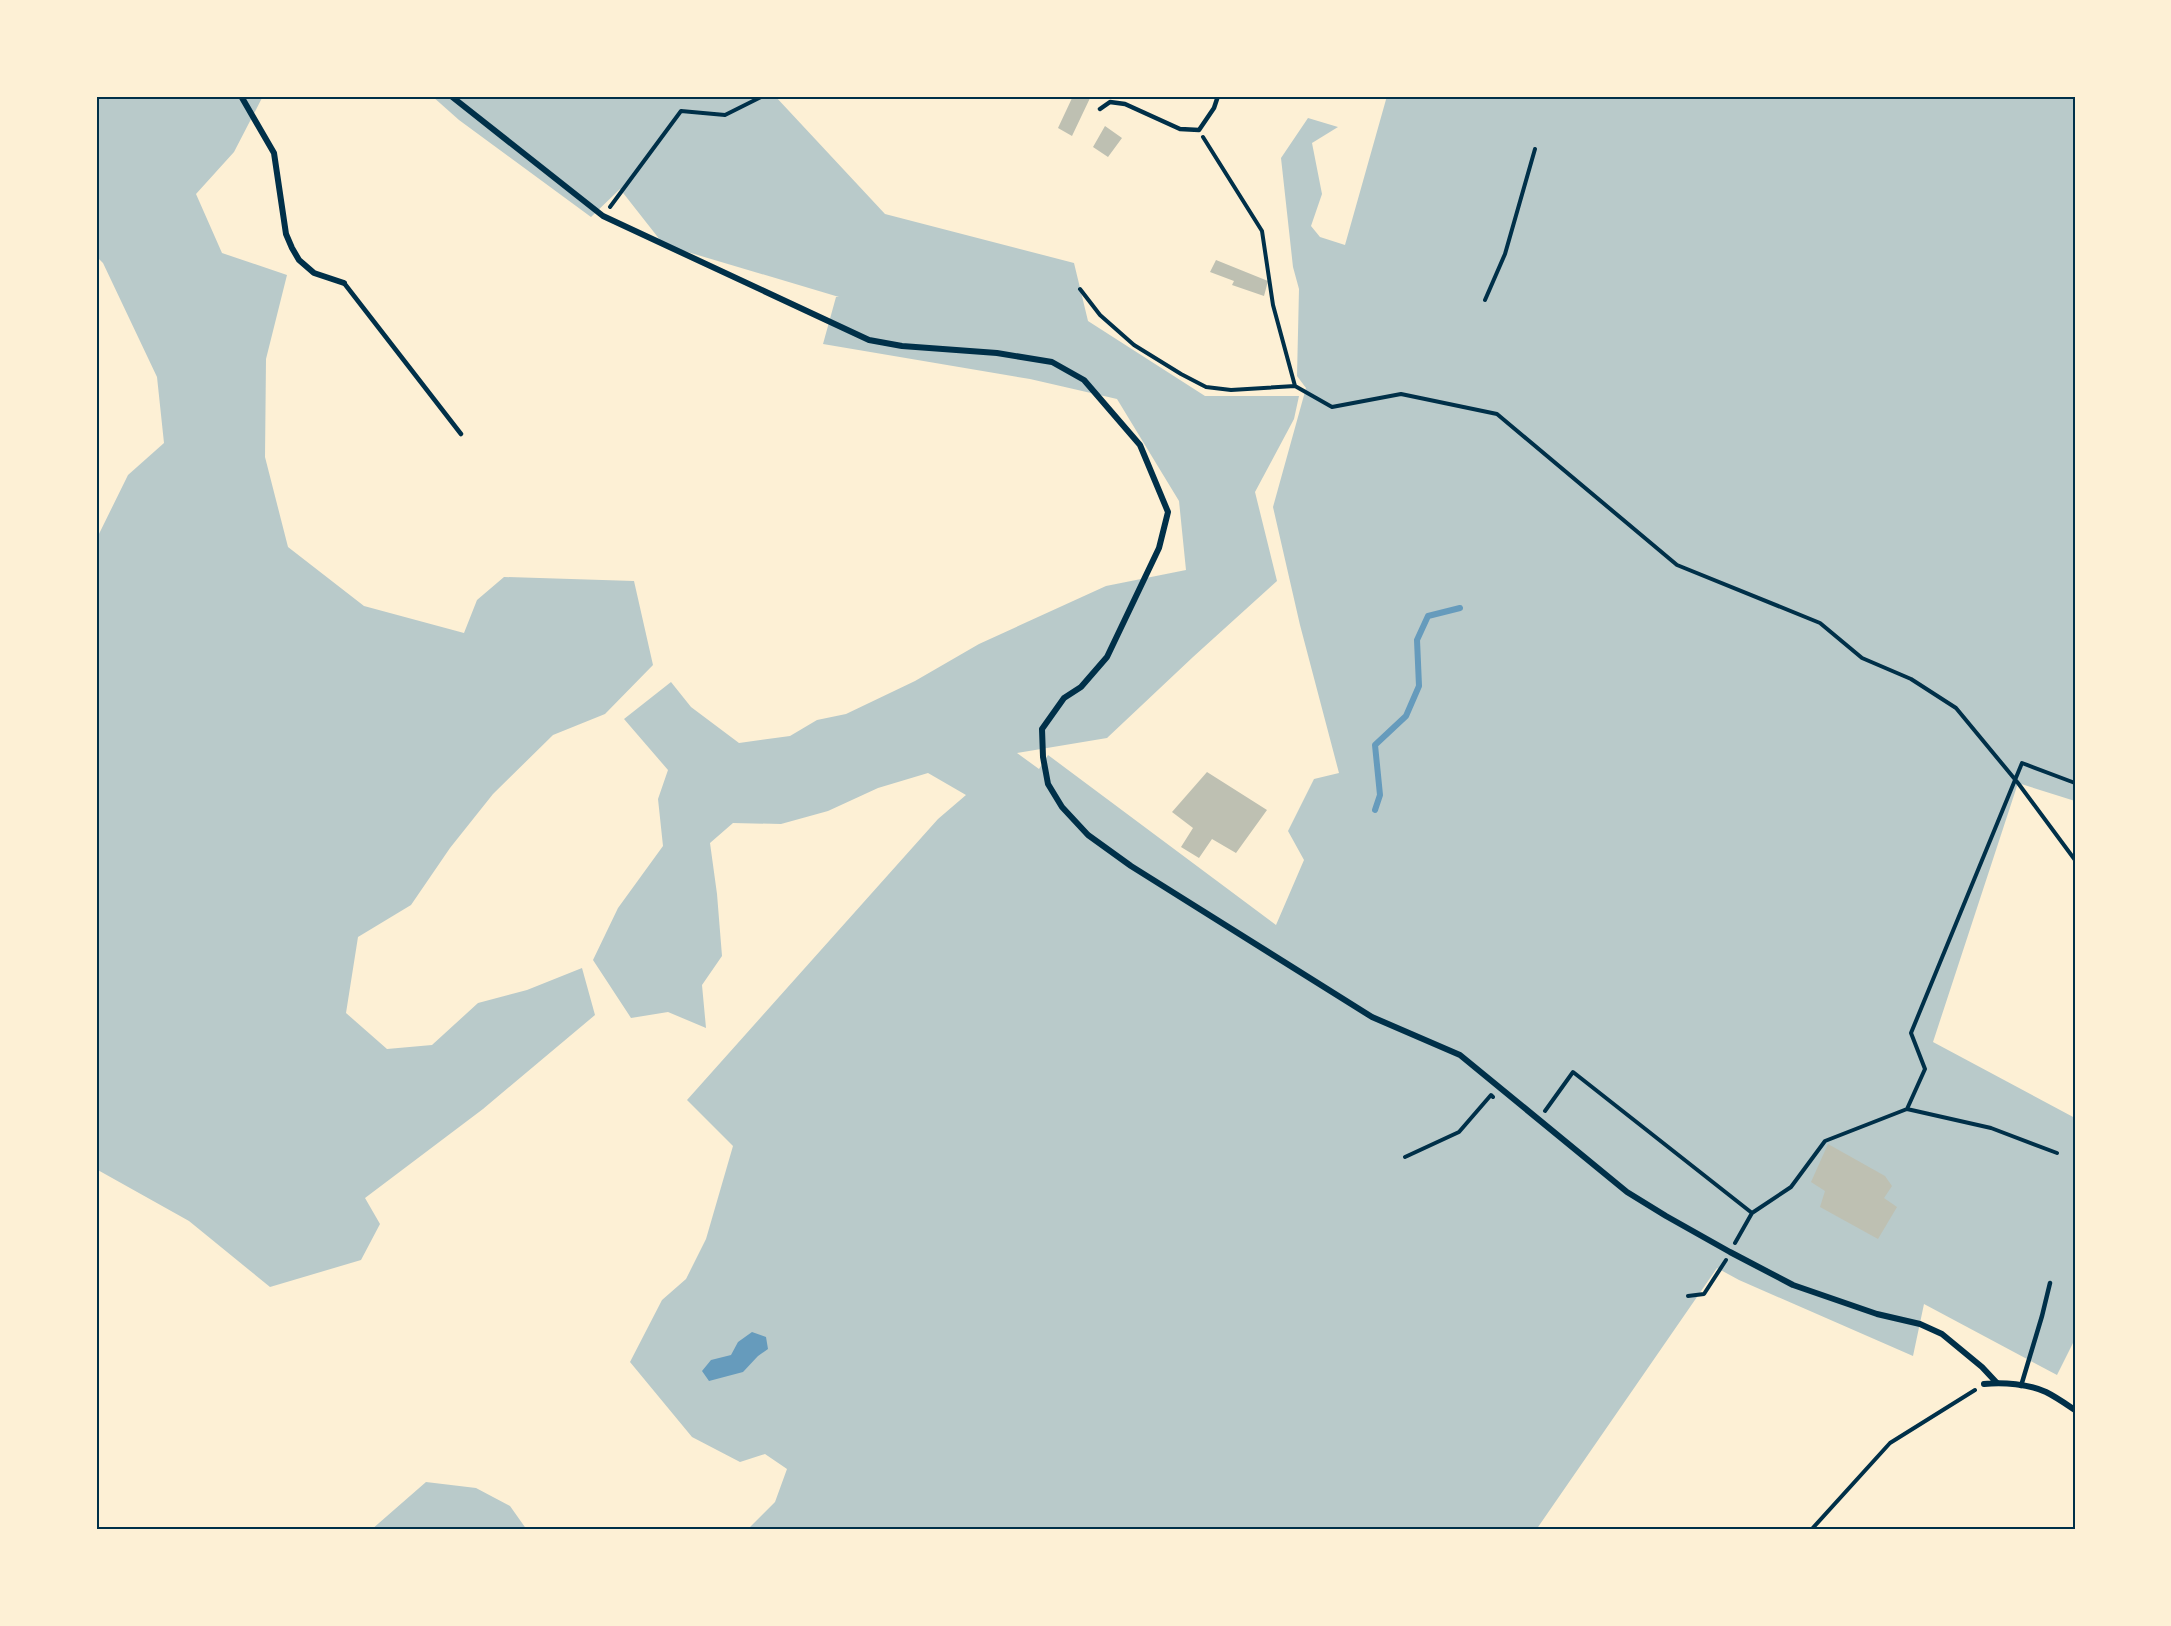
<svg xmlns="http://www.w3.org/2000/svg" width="2171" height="1626" viewBox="0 0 2171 1626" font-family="'Work Sans',sans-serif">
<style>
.green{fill:#b9caca}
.water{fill:#669bbc}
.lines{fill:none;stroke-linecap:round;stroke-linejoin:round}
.stream{stroke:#669bbc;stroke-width:6}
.building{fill:#bec0b2}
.path{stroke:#003049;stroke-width:4}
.service{stroke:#003049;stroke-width:4.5}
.minor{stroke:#003049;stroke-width:6}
.neatline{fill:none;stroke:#003049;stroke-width:2}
</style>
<rect width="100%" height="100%" fill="#fdf0d5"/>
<path class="green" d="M 96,96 L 263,96 L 234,152 L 196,194 L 222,253 L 287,275 L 266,359 L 265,457 L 288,547 L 364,606 L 464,633 L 477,600 L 504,577 L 634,581 L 653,665 L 605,714 L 553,735 L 493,794 L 450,848 L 411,905 L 358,937 L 346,1013 L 387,1049 L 432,1045 L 478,1003 L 527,990 L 582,968 L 595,1015 L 483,1109 L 365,1198 L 380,1224 L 361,1260 L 270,1287 L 189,1221 L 96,1169 L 96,540 L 128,475 L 164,443 L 157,377 L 103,263 L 96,256 Z
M 432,96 L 775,96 L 885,214 L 1074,263 L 1088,321 L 1205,396 L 1299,396 L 1294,419 L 1255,492 L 1277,581 L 1193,657 L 1107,738 L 1017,753 L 1039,769 L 1048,755 L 1276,925 L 1304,860 L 1288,831 L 1314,779 L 1339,773 L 1300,625 L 1273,507 L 1306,388 L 1297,376 L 1299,289 L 1293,267 L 1281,158 L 1308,118 L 1338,127 L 1312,143 L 1322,194 L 1311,226 L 1320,237 L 1345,245 L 1387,96 L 2075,96 L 2075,801 L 2018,783 L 1933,1042 L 2075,1118 L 2075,1339 L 2057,1375 L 1924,1304 L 1913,1356 L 1739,1280 L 1717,1268 L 1536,1530 L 747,1530 L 775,1502 L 787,1469 L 765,1454 L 740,1462 L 692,1437 L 630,1362 L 662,1300 L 686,1279 L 706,1239 L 733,1146 L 687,1100 L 938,819 L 966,795 L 928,773 L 878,788 L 828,811 L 781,824 L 733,823 L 710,843 L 717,894 L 722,956 L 702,985 L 706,1028 L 668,1012 L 631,1018 L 593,960 L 618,908 L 663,846 L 658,799 L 668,770 L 624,719 L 671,682 L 691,707 L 739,743 L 790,736 L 817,720 L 846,714 L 915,681 L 979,644 L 1106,586 L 1186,570 L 1179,501 L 1117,399 L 1030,379 L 823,344 L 836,297 L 839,297 L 664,245 L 620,189 L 591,217 L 459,120 Z
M 426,1482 L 476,1488 L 510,1506 L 527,1530 L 371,1530 Z"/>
<path class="water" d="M 752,1332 L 766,1337 L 768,1349 L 758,1356 L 743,1372 L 709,1381 L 702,1371 L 711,1360 L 731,1355 L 738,1342 Z"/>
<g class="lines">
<path class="stream" d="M 1375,810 L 1380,795 L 1375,745 L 1406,716 L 1419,686 L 1417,640 L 1428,616 L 1460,608"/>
</g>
<path class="building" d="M 1073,96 L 1091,96 L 1072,136 L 1058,128 Z
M 1105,126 L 1122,138 L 1108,157 L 1093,147 Z
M 1216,260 L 1268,281 L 1264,296 L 1232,285 L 1234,281 L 1210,272 Z
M 1207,772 L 1267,810 L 1236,853 L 1212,839 L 1199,858 L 1181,847 L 1193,828 L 1172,812 Z
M 1828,1144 L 1885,1176 L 1892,1186 L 1884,1198 L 1897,1207 L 1878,1239 L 1820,1207 L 1825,1191 L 1811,1182 Z"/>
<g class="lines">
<path class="path" d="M 1203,137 L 1262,231 L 1273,305 L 1295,386
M 610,207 L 681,111 L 725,115 L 763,96
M 1080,289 L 1100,315 L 1134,345 L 1181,374 L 1206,387 L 1231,390 L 1295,386 L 1332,407 L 1401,394 L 1497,414 L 1677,565 L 1820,623 L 1862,658 L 1911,679 L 1956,708 L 2018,783 L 2075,860
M 1485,300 L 1505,254 L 1535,149
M 1907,1109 L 1925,1069 L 1911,1033 L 2022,763 L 2075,783
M 1545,1111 L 1573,1072 L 1752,1213
M 1405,1157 L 1459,1132 L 1491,1095 L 1493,1097
M 1735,1243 L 1752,1213 L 1791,1187 L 1825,1141 L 1907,1109 L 1991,1128 L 2057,1153
M 1688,1296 L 1704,1294 L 1726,1260
M 1811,1530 L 1890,1443 L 1975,1390"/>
<path class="service" d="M 1100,109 L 1110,102 L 1125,104 L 1180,129 L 1199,130 L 1214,108 L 1218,96
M 344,283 L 461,434
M 2021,1386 L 2042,1316 L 2050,1283"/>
<path class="minor" d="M 241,96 L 274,153 L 286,234 L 292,248 L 299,260 L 314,273 L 344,283
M 451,96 L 603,216 L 869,340 L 902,346 L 997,353 L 1052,362 L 1084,380 L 1140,445 L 1168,512 L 1159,548 L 1107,657 L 1081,687 L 1064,698 L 1042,729 L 1043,757 L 1048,784 L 1062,807 L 1088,835 L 1131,866 L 1372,1017 L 1460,1055 L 1627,1192 L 1666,1216 L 1730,1252 L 1793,1285 L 1877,1314 L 1920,1324 L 1942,1334 L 1982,1367 L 1996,1382
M 1984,1384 C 2003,1382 2029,1384 2046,1392 C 2056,1397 2066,1404 2075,1410"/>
</g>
<rect width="2171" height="1626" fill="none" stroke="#fdf0d5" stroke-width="195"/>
<rect x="98" y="98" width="1976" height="1430" class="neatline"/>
</svg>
